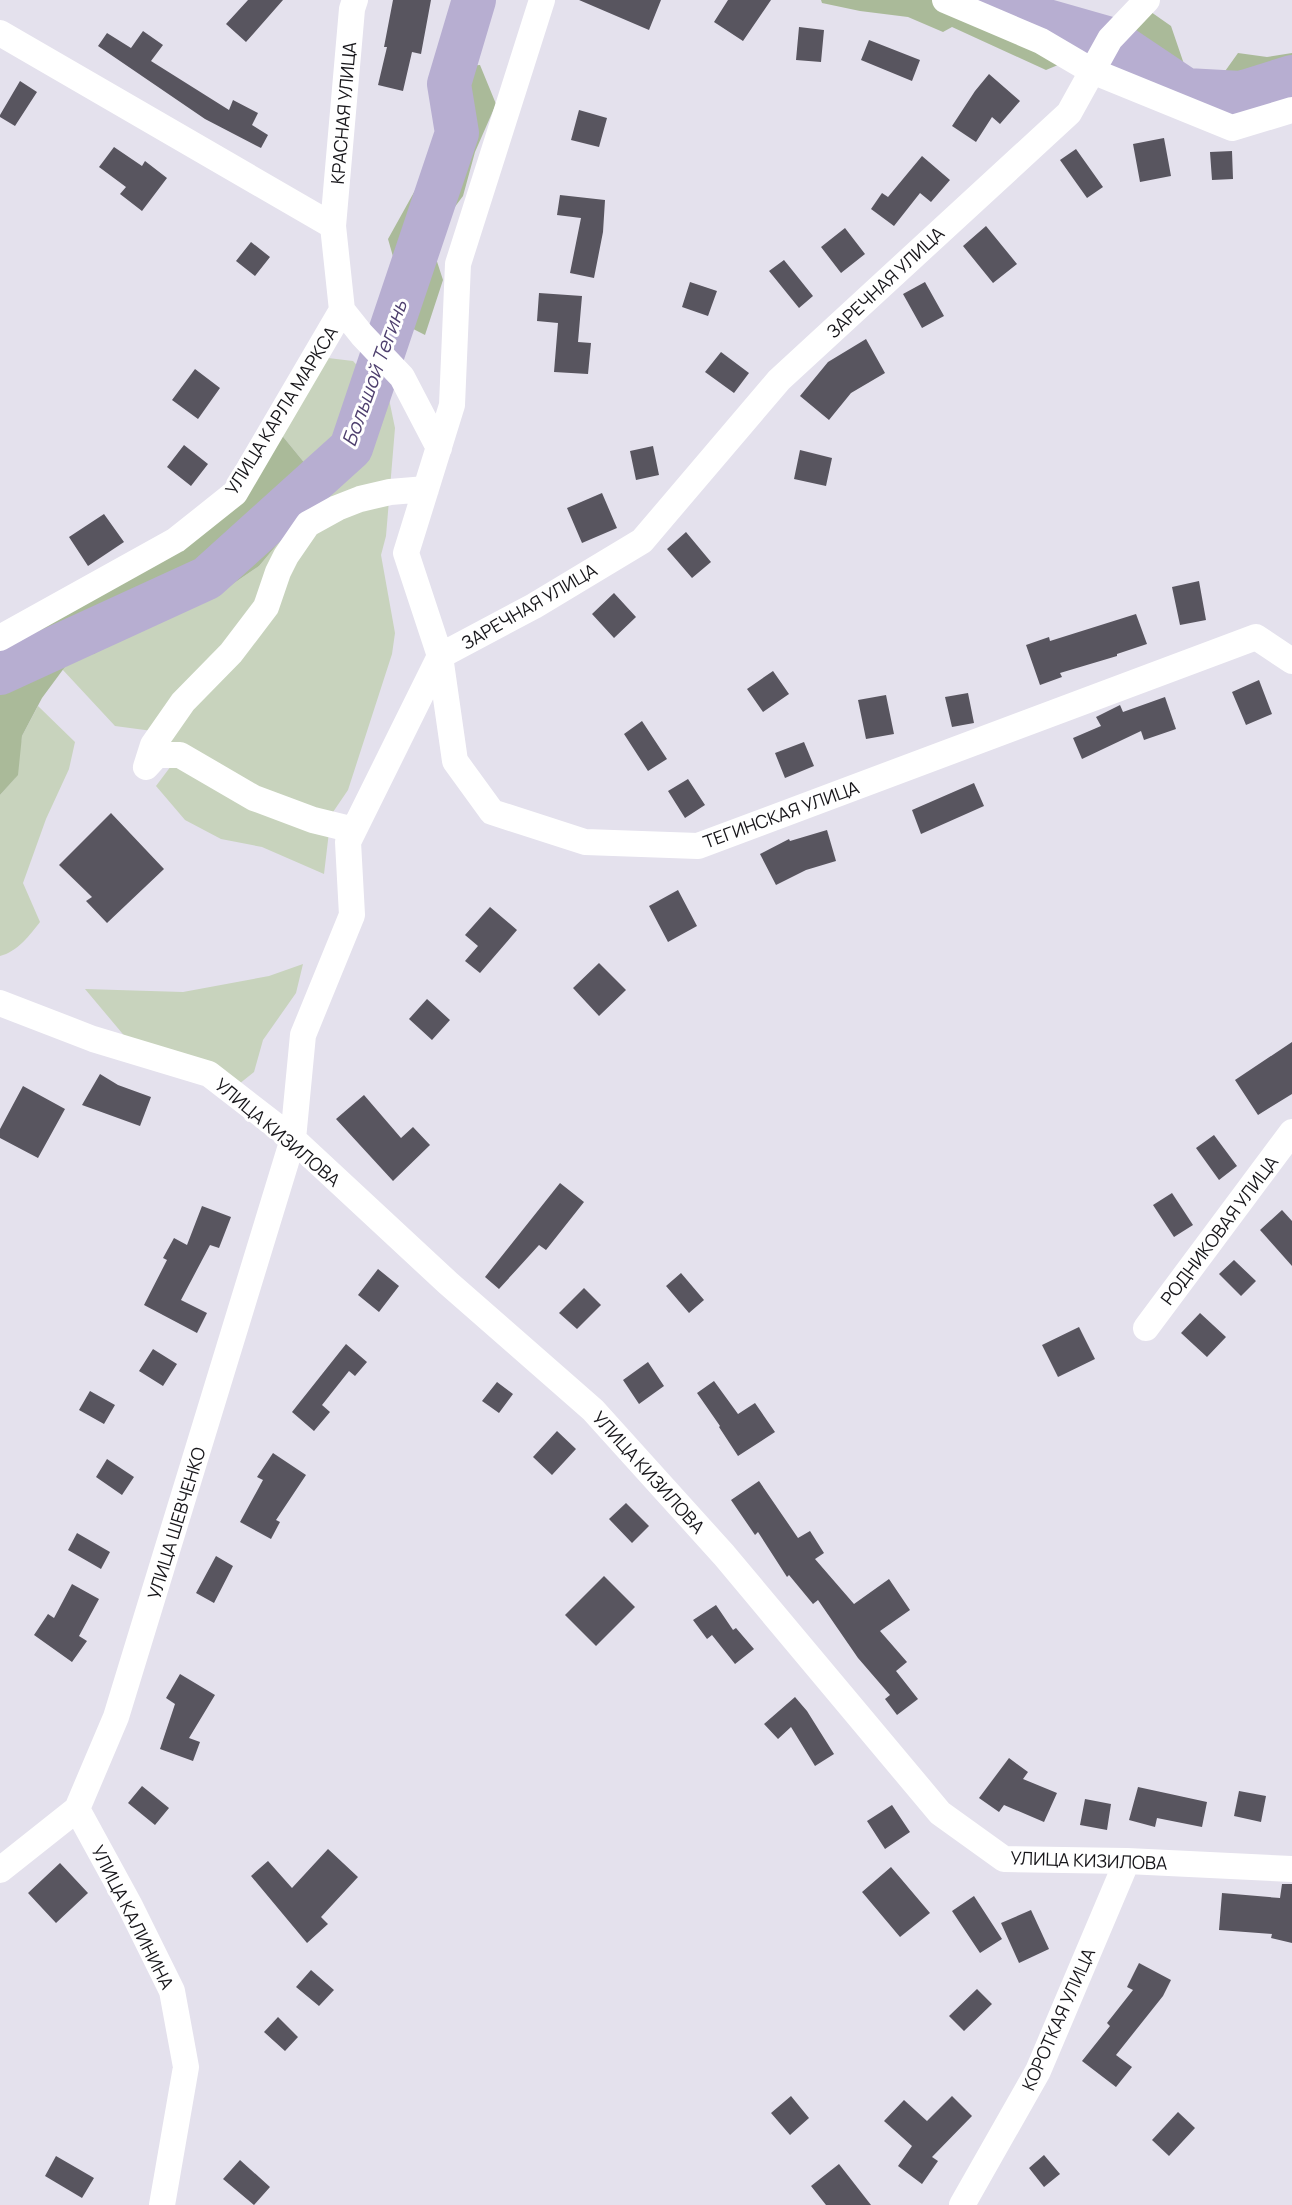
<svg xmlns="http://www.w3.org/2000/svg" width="1292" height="2205" viewBox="0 0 1292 2205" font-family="Manrope,sans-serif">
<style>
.green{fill:#c8d3bd}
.forest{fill:#aaba99}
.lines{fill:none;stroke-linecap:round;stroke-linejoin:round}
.river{stroke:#b7aed1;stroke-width:44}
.building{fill:#58555f}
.minor{stroke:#fff;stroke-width:26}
.labels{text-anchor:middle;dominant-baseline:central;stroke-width:6;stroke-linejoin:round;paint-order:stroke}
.street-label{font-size:18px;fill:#17161a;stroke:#fff}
.water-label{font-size:20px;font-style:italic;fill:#4e3f6e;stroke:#fff}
</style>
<rect width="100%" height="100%" fill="#e4e1ed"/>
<path class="green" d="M 328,358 L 353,361 L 389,399 L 395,428 L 386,536 L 381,555 L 395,633 L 392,654 L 348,790 L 331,815 L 324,874 L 262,847 L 221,839 L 185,820 L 156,786 L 171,766 L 160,732 L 115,726 L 62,669 L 73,656 L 94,653 L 155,613 L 221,592 L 259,566 L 297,521 L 307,466 L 280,433 Z
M 38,706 L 75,742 L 69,769 L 46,819 L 23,883 L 40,922 C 30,935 17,952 0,956 L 0,795 L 15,778 L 22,736 Z
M 303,964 L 296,993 L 263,1040 L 254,1072 L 239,1084 L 127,1039 L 85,989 L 183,992 L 269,976 Z"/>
<path class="forest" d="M 821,0 L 959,0 L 991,13 L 1032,5 L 1092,27 L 1089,52 L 1046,70 L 952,27 L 943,32 L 908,17 L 860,11 L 822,3 Z
M 1151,12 L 1171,26 L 1185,67 L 1200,81 L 1223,74 L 1238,53 L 1267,57 L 1292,53 L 1292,96 L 1251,111 L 1217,115 L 1191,103 L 1162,84 L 1145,80 L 1124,70 L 1113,61 L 1131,35 Z
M 480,65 L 496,104 L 475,152 L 463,196 L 430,240 L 443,280 L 425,335 L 382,313 L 398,274 L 388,239 L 438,149 L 444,106 L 464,66 Z
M 280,433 L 307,466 L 297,521 L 259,566 L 221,592 L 155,613 L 94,654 L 73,656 L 42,698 L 22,736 L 18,775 L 0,795 L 0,638 L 176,540 Z"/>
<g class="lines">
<path class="river" d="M 974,0 L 1110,39 L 1186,90 L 1241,93 L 1292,77
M 0,673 L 207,578 L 351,448 L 457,133 L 449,84 L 474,0"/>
</g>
<path class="building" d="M 248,0 L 283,0 L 246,42 L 226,24 Z
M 393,0 L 431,0 L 421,54 L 412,52 L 403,91 L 378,85 L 387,47 L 384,47 Z
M 579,0 L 661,0 L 649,30 Z
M 728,0 L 771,0 L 743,41 L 714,22 Z
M 799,27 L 824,30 L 821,62 L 796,60 Z
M 143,31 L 163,45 L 151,61 L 229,110 L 233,100 L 258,113 L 252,125 L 268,135 L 261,148 L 205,119 L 98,46 L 107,33 L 131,48 Z
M 869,40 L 920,60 L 912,81 L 861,60 Z
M 989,74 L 1020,101 L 1000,124 L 992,117 L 976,142 L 952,126 L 975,91 Z
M 20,81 L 37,92 L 15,126 L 0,117 L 0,115 Z
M 579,110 L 607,118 L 599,147 L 571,140 Z
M 1164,138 L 1171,176 L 1140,182 L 1133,144 Z
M 114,147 L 142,166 L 145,161 L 167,178 L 142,211 L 120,194 L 126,187 L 99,167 Z
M 1076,149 L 1103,187 L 1087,198 L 1060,160 Z
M 1232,151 L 1233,179 L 1212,180 L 1210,152 Z
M 922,156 L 950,180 L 931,202 L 920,193 L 894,226 L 871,209 L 882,193 L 888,197 Z
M 560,195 L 605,200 L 603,232 L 594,278 L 570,273 L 581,218 L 557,215 Z
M 986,226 L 1017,264 L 993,283 L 963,246 Z
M 845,228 L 865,254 L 841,273 L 821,247 Z
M 251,242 L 270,257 L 255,276 L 236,261 Z
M 784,260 L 813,296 L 799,308 L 769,271 Z
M 690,282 L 717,291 L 708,316 L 682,307 Z
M 925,282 L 944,316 L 922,328 L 903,294 Z
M 539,293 L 582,296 L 578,342 L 591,343 L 588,374 L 554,372 L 558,323 L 537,321 Z
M 866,339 L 885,373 L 851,393 L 829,420 L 800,396 L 828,362 Z
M 721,352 L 749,373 L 734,393 L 705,372 Z
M 195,369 L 220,388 L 198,419 L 172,400 Z
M 184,445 L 208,464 L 191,486 L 167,467 Z
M 653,446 L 659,475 L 636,480 L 630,451 Z
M 800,450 L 832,458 L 826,486 L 794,479 Z
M 602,493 L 617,528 L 582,543 L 567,508 Z
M 104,514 L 124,542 L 88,566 L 69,537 Z
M 686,532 L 711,562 L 692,578 L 667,549 Z
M 1199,581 L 1206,620 L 1180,625 L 1172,587 Z
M 614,593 L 636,617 L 614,638 L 592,614 Z
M 1136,614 L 1147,644 L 1117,654 L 1117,656 L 1060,673 L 1062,677 L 1040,685 L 1026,645 L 1049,637 L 1050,641 Z
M 773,671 L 789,694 L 763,712 L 747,689 Z
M 1259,680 L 1272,714 L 1246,725 L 1232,692 Z
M 968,693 L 974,723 L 952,727 L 945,697 Z
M 886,695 L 894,734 L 866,739 L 858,700 Z
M 1165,697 L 1176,729 L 1144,740 L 1141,731 L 1082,759 L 1073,738 L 1101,726 L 1096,717 L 1120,705 L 1123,712 Z
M 642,721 L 667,759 L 648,771 L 624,734 Z
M 804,742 L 814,766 L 785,778 L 775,753 Z
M 688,779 L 705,805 L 685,818 L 668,791 Z
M 974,783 L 984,806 L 921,834 L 912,810 Z
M 111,813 L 164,869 L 107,923 L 86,901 L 92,897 L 59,865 Z
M 827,830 L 836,861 L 806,870 L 776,885 L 760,854 L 789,839 L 790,841 Z
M 678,890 L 697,926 L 668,942 L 649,906 Z
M 490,907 L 517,930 L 480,973 L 465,961 L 478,946 L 465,935 Z
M 599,963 L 626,990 L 599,1016 L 573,988 Z
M 427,999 L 450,1020 L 432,1040 L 409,1019 Z
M 1292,1042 L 1292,1094 L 1258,1115 L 1235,1080 Z
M 100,1074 L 118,1085 L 151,1097 L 140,1126 L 82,1105 Z
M 23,1086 L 65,1109 L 38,1158 L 0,1138 L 0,1129 Z
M 364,1095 L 401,1138 L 413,1127 L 430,1145 L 393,1181 L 336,1119 Z
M 1214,1135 L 1237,1166 L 1219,1180 L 1196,1148 Z
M 560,1183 L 584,1202 L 546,1250 L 539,1245 L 499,1289 L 485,1277 Z
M 1172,1193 L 1193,1225 L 1174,1237 L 1153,1205 Z
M 202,1206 L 231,1217 L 219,1248 L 210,1245 L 181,1300 L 207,1313 L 197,1333 L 144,1305 L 167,1260 L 163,1258 L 174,1238 L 187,1245 Z
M 1282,1210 L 1292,1221 L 1292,1266 L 1260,1230 Z
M 1234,1260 L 1256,1281 L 1241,1296 L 1219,1274 Z
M 378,1269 L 399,1286 L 379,1312 L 358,1295 Z
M 681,1273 L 704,1300 L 689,1313 L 666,1286 Z
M 584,1288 L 601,1305 L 577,1329 L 559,1313 Z
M 1200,1313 L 1226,1337 L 1207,1357 L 1181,1333 Z
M 1079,1327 L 1095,1359 L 1058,1377 L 1042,1345 Z
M 346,1344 L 367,1362 L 355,1376 L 349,1371 L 322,1405 L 330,1412 L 314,1431 L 292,1412 Z
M 153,1349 L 177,1364 L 163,1386 L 139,1371 Z
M 648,1362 L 664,1386 L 639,1404 L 623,1380 Z
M 714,1381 L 738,1414 L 755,1403 L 775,1432 L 738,1456 L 719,1427 L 720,1426 L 697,1393 Z
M 497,1382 L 513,1394 L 499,1413 L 482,1401 Z
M 90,1391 L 115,1405 L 104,1424 L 79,1410 Z
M 557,1431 L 576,1449 L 552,1475 L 533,1457 Z
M 273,1453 L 306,1475 L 276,1520 L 280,1522 L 271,1539 L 240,1522 L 263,1480 L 257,1477 Z
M 107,1459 L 134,1477 L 122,1495 L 96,1477 Z
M 759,1481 L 798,1538 L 810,1531 L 824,1553 L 815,1559 L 854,1604 L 889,1579 L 910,1610 L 880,1631 L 907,1662 L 896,1671 L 918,1699 L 897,1715 L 885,1699 L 890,1695 L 858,1658 L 818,1600 L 813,1604 L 789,1575 L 787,1577 L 758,1532 L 755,1535 L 731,1500 Z
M 626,1503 L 649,1526 L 632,1543 L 609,1519 Z
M 77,1533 L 110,1552 L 101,1569 L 68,1550 Z
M 216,1556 L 233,1566 L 214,1603 L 196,1593 Z
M 604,1576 L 635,1607 L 596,1646 L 565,1615 Z
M 72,1584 L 99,1599 L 79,1636 L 87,1641 L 72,1662 L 34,1635 L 48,1614 L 54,1618 Z
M 716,1605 L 733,1630 L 736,1628 L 754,1649 L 735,1664 L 712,1635 L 707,1639 L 693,1620 Z
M 180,1674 L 215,1695 L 189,1738 L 200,1742 L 193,1761 L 160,1749 L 175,1704 L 166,1698 Z
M 795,1697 L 807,1711 L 834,1754 L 815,1766 L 791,1727 L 778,1739 L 764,1724 Z
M 1009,1758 L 1028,1772 L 1023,1779 L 1057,1793 L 1044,1822 L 1004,1805 L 999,1812 L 979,1798 Z
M 142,1786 L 169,1808 L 155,1825 L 128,1803 Z
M 1138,1787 L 1207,1802 L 1202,1827 L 1157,1818 L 1155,1827 L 1129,1820 Z
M 1239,1791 L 1266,1796 L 1261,1822 L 1234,1816 Z
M 1085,1799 L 1111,1804 L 1107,1830 L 1080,1825 Z
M 892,1805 L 910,1832 L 885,1849 L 867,1821 Z
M 328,1849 L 358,1877 L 321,1917 L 328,1924 L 307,1943 L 251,1876 L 268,1861 L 292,1888 Z
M 60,1863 L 88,1893 L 56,1923 L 28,1893 Z
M 891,1867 L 930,1913 L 900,1937 L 862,1892 Z
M 1282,1884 L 1292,1884 L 1292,1943 L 1271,1938 L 1272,1934 L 1219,1930 L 1222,1893 L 1280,1898 Z
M 974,1896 L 1002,1939 L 980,1953 L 952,1911 Z
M 1031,1910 L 1049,1949 L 1019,1963 L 1001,1923 Z
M 1139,1963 L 1171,1980 L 1163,1996 L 1116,2055 L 1132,2067 L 1116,2087 L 1082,2061 L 1110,2026 L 1107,2023 L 1133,1990 L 1127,1987 Z
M 311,1970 L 334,1990 L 319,2006 L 296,1987 Z
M 977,1989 L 992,2004 L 964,2031 L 949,2016 Z
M 278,2017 L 298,2037 L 285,2051 L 264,2032 Z
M 791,2096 L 809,2118 L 790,2135 L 771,2113 Z
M 952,2096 L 972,2116 L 932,2157 L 938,2161 L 922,2184 L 898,2166 L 912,2146 L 884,2121 L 904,2100 L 927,2121 Z
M 1178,2112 L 1195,2128 L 1169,2156 L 1152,2140 Z
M 1044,2155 L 1060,2174 L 1044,2187 L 1029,2168 Z
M 56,2156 L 94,2178 L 82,2198 L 45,2176 Z
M 240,2160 L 270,2187 L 254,2205 L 223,2179 Z
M 839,2164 L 871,2205 L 826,2205 L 811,2186 Z"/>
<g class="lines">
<path class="minor" d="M 542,0 L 458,264 L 452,405 L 406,553 L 440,656 L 455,761 L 492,812 L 585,842 L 698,846 L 1256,637 L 1292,661
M 945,0 L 1041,41 L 1092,71 L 1232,128 L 1292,110
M 0,33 L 333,226
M 342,310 L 362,335 L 402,377 L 439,448
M 0,638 L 176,540 L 235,493 L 342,310 L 333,226 L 352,9 L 355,0
M 440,656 L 534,606 L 642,541 L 779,380 L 1069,113 L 1110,39 L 1147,0
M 354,830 L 313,820 L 254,798 L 180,755 L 157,755 L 146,767 L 153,745 L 183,702 L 231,653 L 266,607 L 278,572 L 286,556 L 308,524 L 337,508 L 360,499 L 390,492 L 426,489
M 0,1003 L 93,1039 L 209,1074 L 293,1139 L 448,1283 L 593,1410 L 724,1555 L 940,1813 L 1004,1859 L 1127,1861 L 1292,1869
M 1146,1328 L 1292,1132
M 77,1809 L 130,1906 L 172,1991 L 186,2067 L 162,2205
M 0,1870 L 77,1809 L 116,1717 L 293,1139 L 303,1035 L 352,915 L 348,842 L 440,656
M 962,2205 L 1038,2071 L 1127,1861"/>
</g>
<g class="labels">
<g class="street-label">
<text transform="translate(343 113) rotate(-85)">КРАСНАЯ УЛИЦА</text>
<text transform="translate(885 282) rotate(-43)">ЗАРЕЧНАЯ УЛИЦА</text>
<text transform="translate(281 410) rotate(-58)">УЛИЦА КАРЛА МАРКСА</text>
<text transform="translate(529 606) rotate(-30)">ЗАРЕЧНАЯ УЛИЦА</text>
<text transform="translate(781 814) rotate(-20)">ТЕГИНСКАЯ УЛИЦА</text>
<text transform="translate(278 1132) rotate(40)">УЛИЦА КИЗИЛОВА</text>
<text transform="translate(1219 1230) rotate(-53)">РОДНИКОВАЯ УЛИЦА</text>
<text transform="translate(649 1472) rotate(48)">УЛИЦА КИЗИЛОВА</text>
<text transform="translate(176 1523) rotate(-73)">УЛИЦА ШЕВЧЕНКО</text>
<text transform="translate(1089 1860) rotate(2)">УЛИЦА КИЗИЛОВА</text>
<text transform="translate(133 1917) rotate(63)">УЛИЦА КАЛИНИНА</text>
<text transform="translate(1058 2019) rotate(-66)">КОРОТКАЯ УЛИЦА</text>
</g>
<g class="water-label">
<text transform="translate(374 373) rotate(-70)">Большой Тегинь</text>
</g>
</g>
</svg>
